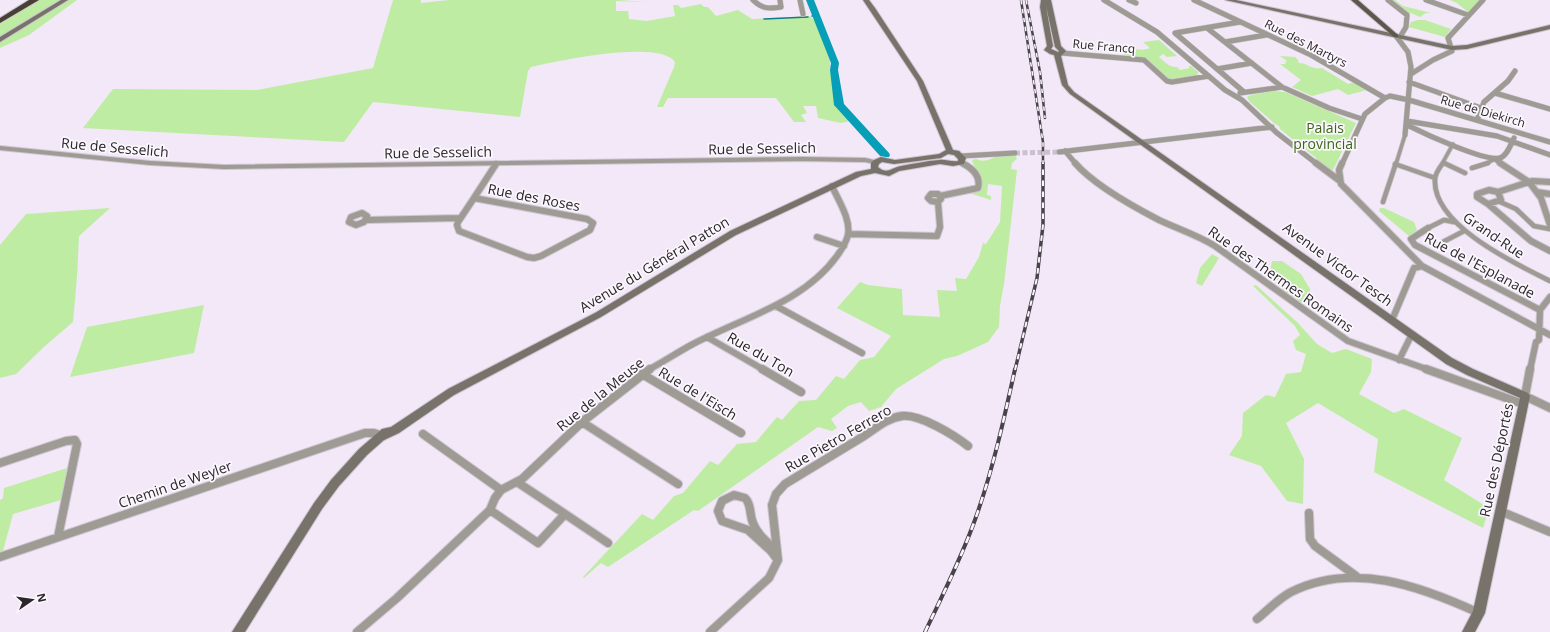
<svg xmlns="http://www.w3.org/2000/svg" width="1550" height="632" viewBox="0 0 1550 632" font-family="'Open Sans',sans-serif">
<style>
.green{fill:#bfeca3}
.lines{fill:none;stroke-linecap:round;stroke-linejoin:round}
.stream{stroke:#127a8d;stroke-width:1.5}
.river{fill:#079eb7;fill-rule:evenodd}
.minor-tunnel{stroke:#cac1ce;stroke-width:5;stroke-dasharray:5 2.5;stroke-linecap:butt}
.pedestrian-far1-casing{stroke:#cec5d2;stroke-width:5}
.pedestrian-casing{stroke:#cec5d2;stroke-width:6}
.minor-far2-casing{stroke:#cec5d2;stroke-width:6}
.minor-far1-casing{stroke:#cec5d2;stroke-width:8}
.minor-casing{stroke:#cec5d2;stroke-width:10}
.tertiary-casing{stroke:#cec5d2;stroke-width:2}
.secondary-casing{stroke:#cec5d2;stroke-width:2}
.primary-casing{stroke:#cec5d2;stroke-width:2}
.motorway-casing{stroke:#cec5d2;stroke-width:2}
.pedestrian-far1{stroke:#9e9a94;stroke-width:3.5}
.pedestrian{stroke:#9e9a94;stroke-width:4.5}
.minor-far2{stroke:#9e9a94;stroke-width:5}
.minor-far1{stroke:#9e9a94;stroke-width:6}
.minor{stroke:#9e9a94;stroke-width:8}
.tertiary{fill:#9e9a94;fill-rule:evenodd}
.secondary{fill:#78736a;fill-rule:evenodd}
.primary{fill:#5e574d;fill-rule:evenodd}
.motorway{fill:#484034;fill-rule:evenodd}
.rail-far2-casing{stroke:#49444c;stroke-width:2.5}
.rail-far1-casing{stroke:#49444c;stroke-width:3.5}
.rail-casing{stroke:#49444c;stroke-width:4}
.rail-far2{stroke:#fbf7fd;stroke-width:1.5;stroke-dasharray:4.5;stroke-linecap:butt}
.rail-far1{stroke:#fbf7fd;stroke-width:2;stroke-dasharray:5.5;stroke-linecap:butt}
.rail{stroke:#fbf7fd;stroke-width:2.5;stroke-dasharray:7;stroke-linecap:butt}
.labels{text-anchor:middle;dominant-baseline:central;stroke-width:3.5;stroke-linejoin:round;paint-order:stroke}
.far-street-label{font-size:12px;fill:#2a262c;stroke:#fbf7fd}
.park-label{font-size:14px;fill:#3b651a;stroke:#fbf7fd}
.street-label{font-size:14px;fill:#2a262c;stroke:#fbf7fd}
</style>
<rect width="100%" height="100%" fill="#f2e8f7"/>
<path class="green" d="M 40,0 L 77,0 L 29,35 L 0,48 L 0,24 Z
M 393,0 L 421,0 L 421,3 L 449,0 L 619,0 L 646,2 L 616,1 L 616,11 L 628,11 L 629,19 L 647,21 L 675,16 L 673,5 L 678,5 L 681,8 L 701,4 L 704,7 L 708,7 L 716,16 L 738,10 L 752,19 L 810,16 L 815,21 L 830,60 L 830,71 L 839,109 L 850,121 L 841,123 L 818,118 L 816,106 L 803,106 L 807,113 L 801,115 L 806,122 L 794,122 L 776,98 L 668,98 L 663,107 L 657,107 L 674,67 L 675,62 C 660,39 556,61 531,67 L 528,71 L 520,117 L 373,102 L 344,142 L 83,128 L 113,89 L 257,90 L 373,68 Z
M 1389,0 L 1395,0 L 1403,6 L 1431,13 L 1426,13 L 1420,17 L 1411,13 L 1406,14 Z
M 1450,0 L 1481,0 L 1468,12 L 1457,3 Z
M 1418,20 L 1425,20 L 1451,29 L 1445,37 L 1409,27 L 1411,22 Z
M 1159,40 L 1177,56 L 1167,57 L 1163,54 L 1159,57 C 1164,61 1170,68 1177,67 L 1180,70 L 1190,68 L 1188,66 L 1191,66 L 1198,72 L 1197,77 L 1173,81 L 1169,80 L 1145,58 L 1124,55 L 1120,44 C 1129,48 1141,52 1150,48 L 1143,42 Z
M 1280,56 L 1295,57 L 1299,61 L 1298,62 L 1299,63 C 1308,63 1311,70 1322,68 L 1348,84 L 1355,82 L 1367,90 L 1348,95 L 1338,89 L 1312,96 L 1292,87 L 1301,80 L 1280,64 L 1286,64 L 1285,62 L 1287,61 Z
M 1274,91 L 1285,92 L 1356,123 L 1333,170 L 1331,170 L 1280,129 L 1279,126 L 1275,124 L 1249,101 L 1247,97 L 1251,95 Z
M 999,155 L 1015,155 L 1017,159 L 1012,163 L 1011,169 L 1017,170 L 1004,284 L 1000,306 L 999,327 L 988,342 L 957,356 L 944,359 L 896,389 L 881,407 L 869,411 L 861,402 L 848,406 L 831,419 L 837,428 L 832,431 L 818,427 L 698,511 L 694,510 L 608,567 L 601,563 L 584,578 L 583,577 L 642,514 L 653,520 L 674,496 L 683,493 L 710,461 L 718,465 L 737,444 L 756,442 L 777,417 L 782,420 L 799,401 L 816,400 L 836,376 L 844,379 L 860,360 L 874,357 L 891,336 L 837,308 L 860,282 L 868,285 L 902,289 L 903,315 L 940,317 L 937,290 L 957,291 L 955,278 L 966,279 L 979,257 L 983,243 L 986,244 L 1000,222 L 1002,186 L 988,184 L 987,195 L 991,196 L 991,200 L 969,193 L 981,188 C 985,178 974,170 972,160 L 976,159 C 984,163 991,159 999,155 Z
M 110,208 L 79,236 L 77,277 L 73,322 L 45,346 L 16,374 L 0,378 L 0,245 L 26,214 Z
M 1380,208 L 1384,208 L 1414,222 L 1417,230 L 1409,236 L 1379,211 Z
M 1212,254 L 1219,258 L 1202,286 L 1196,283 L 1200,268 Z
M 1272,261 L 1282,261 L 1301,274 L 1310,289 L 1310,300 C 1296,306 1293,300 1282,292 L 1283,285 L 1270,273 Z
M 1256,285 L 1298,323 L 1317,344 L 1332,353 L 1346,349 L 1372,359 L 1371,372 L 1359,394 L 1394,413 L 1404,409 L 1462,438 L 1444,480 L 1489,508 L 1483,528 L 1374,472 L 1378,439 L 1318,403 L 1286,423 L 1304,459 L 1303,504 L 1287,501 L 1261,466 L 1229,455 L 1242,436 L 1243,413 L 1266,395 L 1275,397 L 1286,374 L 1301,372 L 1306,354 L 1296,350 L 1293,341 L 1300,335 L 1295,326 L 1253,286 Z
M 204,305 L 194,353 L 70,377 L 87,327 Z
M 67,468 L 61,500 L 13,514 L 3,551 L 0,552 L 0,500 L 3,498 L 4,488 Z"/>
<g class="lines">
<path class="stream" d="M 812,16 L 816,15
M 764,19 L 808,17"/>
<path class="river" d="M 806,0 L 814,0 L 839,63 L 838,70 L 844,104 L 889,153 L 890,155 L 889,157 L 881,157 L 834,105 L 830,70 L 831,63 Z"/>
<path class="minor-tunnel" d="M 1015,153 L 1059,152"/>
<g class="pedestrian-far1-casing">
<path id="pedestrian-far1" d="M 1396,164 L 1405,135
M 1442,164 L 1453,144
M 1485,164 L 1495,159"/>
</g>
<g class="pedestrian-casing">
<path id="pedestrian" d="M 1443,163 C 1440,167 1435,174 1435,179 C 1432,225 1516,264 1550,281
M 1444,163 L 1465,173
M 1395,164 L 1435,178
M 1472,168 L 1488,163
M 1498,201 L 1516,209 L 1534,226 L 1550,229
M 1383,202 L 1396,163
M 1428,228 L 1444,220 L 1454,222
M 1443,242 L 1464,231"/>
</g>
<g class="minor-far2-casing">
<path id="minor-far2" d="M 753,0 C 762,9 769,9 781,7 L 780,0
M 800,0 L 803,14
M 1104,0 L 1157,32 L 1225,90 L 1242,100 L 1277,133 L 1317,164
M 1129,0 L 1136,3
M 1194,0 L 1311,55 L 1385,98 L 1390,96 L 1409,100 L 1550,142
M 1388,0 L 1407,15 L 1406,27 L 1400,37
M 1426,0 L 1468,15
M 1240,22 L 1175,33 L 1244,92
M 1207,28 L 1282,87 L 1329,108 L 1362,119
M 1396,36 L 1408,52 L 1411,67 L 1405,135
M 1225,42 L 1266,35
M 1062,53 L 1144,60 L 1167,81 L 1172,82 L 1209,76
M 1217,69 L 1252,63
M 1411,74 L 1433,60 L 1452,51 L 1448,38 L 1483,0
M 1409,82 L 1481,108
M 1240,93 L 1282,87
M 1495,93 L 1550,109
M 1477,120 L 1484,102 L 1508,81 L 1515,71
M 1407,121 L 1497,136 L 1550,155
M 1407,125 C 1423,133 1485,162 1500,158 C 1507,156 1511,144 1514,138
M 1065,151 L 1076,164
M 1059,152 L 1272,127
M 961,156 L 1015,153
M 1495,159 L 1502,164
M 961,162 L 964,164
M 1342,164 L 1365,114 L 1385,98"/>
</g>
<g class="minor-far1-casing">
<path id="minor-far1" d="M 1075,163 C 1094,185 1132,206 1159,220 C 1178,229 1197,235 1215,246 L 1348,341 L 1429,370
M 1316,163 L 1340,181
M 1342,163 L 1339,170 L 1341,184 L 1422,266 L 1550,335
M 1500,163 L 1529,182 L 1541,198 L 1550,225
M 1489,190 L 1498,192 L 1501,200 L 1488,204 L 1477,197 L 1477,194 Z
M 1498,192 L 1532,181 L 1550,182
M 1537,192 L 1550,194
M 931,194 L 938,194 L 941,199 L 938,202 L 931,201 L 928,198 Z
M 940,196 L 978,188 C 981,176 972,168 962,163
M 474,198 L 587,219 L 593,223 L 590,230 L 541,256 L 534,258 L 527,257 L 459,231 L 457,225 L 458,222 Z
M 474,198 L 496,164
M 1488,204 L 1531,241 L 1550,251
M 362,213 L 367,216 L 364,222 L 356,225 L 349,222 L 351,217 Z
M 366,220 L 460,218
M 1428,228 L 1411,239 L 1415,245 L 1540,310
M 848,234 L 937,236
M 937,236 L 940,227 L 938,202
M 817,237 L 844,246
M 776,306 L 862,353
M 1392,320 L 1414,268 L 1422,266
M 707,337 L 764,370
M 1399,360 L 1412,334
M 648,370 C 663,362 678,352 693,344 C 742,318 803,303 837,256 C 842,249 846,243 848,235 C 851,219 838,200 832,186
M 1530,370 L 1536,342 L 1539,340 L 1540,310 L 1550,297"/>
</g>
<g class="minor-casing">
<path id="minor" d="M 762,369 L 801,392
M 1426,369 L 1523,404
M 1530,369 L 1525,396 L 1550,408
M 642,374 L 741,433
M 582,422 L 678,484
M 423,434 L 501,490
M 0,463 L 66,441 L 75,440 L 77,444 L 58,537
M 490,510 L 538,543 L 565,514 L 517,482
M 1500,511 L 1550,532
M 1309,513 L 1310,539 L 1315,546 L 1356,576
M 565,514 L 608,543
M 776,550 C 767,542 757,534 753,523 C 749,514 752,505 745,498 L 734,495 L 722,501 L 718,511 L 722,521 L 748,530 L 771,551 L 777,559
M 0,557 L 365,433 L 374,433 L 383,436
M 1257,619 C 1268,610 1278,599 1291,592 C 1353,561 1420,586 1479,613
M 357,632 L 397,598 L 490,510 L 495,498 L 501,490 L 522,479 L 582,422 L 650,369
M 710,632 L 769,578 L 778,560 L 772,505 L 776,494 L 785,484 C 811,468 838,452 864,436 C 875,429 887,418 902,416 C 920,414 954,435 968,446"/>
</g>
<g class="tertiary-casing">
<path id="tertiary" d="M 0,146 L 150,161 L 224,165 L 802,157 L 865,158 L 878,161 L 879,162 L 876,164 L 865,162 L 802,161 L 224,169 L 150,165 L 0,150 Z"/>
</g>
<g class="secondary-casing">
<path id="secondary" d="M 61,0 L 68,0 L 0,42 L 0,37 Z
M 863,0 L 869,0 L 875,8 L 923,81 L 953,150 L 959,151 L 966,158 L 964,164 L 953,166 L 940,164 L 899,171 L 889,176 L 875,173 L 861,176 L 736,235 L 601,317 L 454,395 L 399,433 L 384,440 L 367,455 L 339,486 L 322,509 L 245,632 L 232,632 L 314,503 L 331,480 L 359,449 L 382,429 L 391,427 L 448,389 L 595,313 L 730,231 L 856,172 L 871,169 L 871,163 L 874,160 L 881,157 L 895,160 L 939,154 L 946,150 L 917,81 ZM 948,154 L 954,155 L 958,159 L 958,161 C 951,162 945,159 939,160 C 926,161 913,164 901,166 C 891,168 887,175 878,167 L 879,164 L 882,162 L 894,164 L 941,158 Z
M 1041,0 L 1051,0 L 1061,46 L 1066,51 L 1061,56 L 1068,85 L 1074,92 L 1452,358 L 1473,369 L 1528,393 L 1530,396 L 1485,613 L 1475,632 L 1462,632 L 1473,611 L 1520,398 L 1467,375 L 1446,364 L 1070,94 L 1062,85 L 1054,55 L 1050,54 L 1044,50 L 1047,46 L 1040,7 ZM 1046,6 L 1055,47 L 1059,51 L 1058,52 L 1051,49 L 1053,46 Z
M 1225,0 L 1236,0 L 1452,46 L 1467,45 L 1550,25 L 1550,29 L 1467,49 L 1452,50 Z"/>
</g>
<g class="primary-casing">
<path id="primary" d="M 1351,0 L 1358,0 L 1398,35 L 1398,37 L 1394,37 Z"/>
</g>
<g class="motorway-casing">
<path id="motorway" d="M 29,0 L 39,0 L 0,23 L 0,18 Z"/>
</g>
<use href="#pedestrian-far1" class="pedestrian-far1"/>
<use href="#pedestrian" class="pedestrian"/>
<use href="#minor-far2" class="minor-far2"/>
<use href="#minor-far1" class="minor-far1"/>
<use href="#minor" class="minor"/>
<use href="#tertiary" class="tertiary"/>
<use href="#secondary" class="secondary"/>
<use href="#primary" class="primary"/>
<use href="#motorway" class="motorway"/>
<g class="rail-far2-casing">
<path id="rail-far2" d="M 1021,0 L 1043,142 L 1043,164
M 1026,0 L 1040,72 L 1045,118"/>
</g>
<g class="rail-far1-casing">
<path id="rail-far1" d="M 1015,370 L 1037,278 L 1043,225 L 1043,163"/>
</g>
<g class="rail-casing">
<path id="rail" d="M 925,632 C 943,594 962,557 976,517 C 993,469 1004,419 1015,369"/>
</g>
<use href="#rail-far2" class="rail-far2"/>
<use href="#rail-far1" class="rail-far1"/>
<use href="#rail" class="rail"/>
</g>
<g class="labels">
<g class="far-street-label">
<text transform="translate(1306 43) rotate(27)">Rue des Martyrs</text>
<text transform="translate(1104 46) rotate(5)">Rue Francq</text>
<text transform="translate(1483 111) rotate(16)">Rue de Diekirch</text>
</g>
<g class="park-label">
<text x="1325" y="127">Palais<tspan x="1325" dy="16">provincial</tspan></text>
</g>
<g class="street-label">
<text transform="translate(115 147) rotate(5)">Rue de Sesselich</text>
<text transform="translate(762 148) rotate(-1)">Rue de Sesselich</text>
<text transform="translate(438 152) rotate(-1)">Rue de Sesselich</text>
<text transform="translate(534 197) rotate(11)">Rue des Roses</text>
<text transform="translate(1494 235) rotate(34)">Grand-Rue</text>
<text transform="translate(654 264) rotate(-31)">Avenue du Général Patton</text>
<text transform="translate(1338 264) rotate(36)">Avenue Victor Tesch</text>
<text transform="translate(1480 265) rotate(28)">Rue de l'Esplanade</text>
<text transform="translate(1281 279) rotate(35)">Rue des Thermes Romains</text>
<text transform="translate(761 354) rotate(30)">Rue du Ton</text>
<text transform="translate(698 393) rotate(31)">Rue de l'Eisch</text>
<text transform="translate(600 394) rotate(-39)">Rue de la Meuse</text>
<text transform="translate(838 438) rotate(-30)">Rue Pietro Ferrero</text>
<text transform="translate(1496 460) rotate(-78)">Rue des Déportés</text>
<text transform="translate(175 484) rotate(-19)">Chemin de Weyler</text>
</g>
</g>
<g transform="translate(32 600) rotate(77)" stroke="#fbf7fd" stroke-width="3" paint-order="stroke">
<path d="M0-3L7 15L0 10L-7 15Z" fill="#2a262c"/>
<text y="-6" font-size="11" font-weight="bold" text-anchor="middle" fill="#2a262c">N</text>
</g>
</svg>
